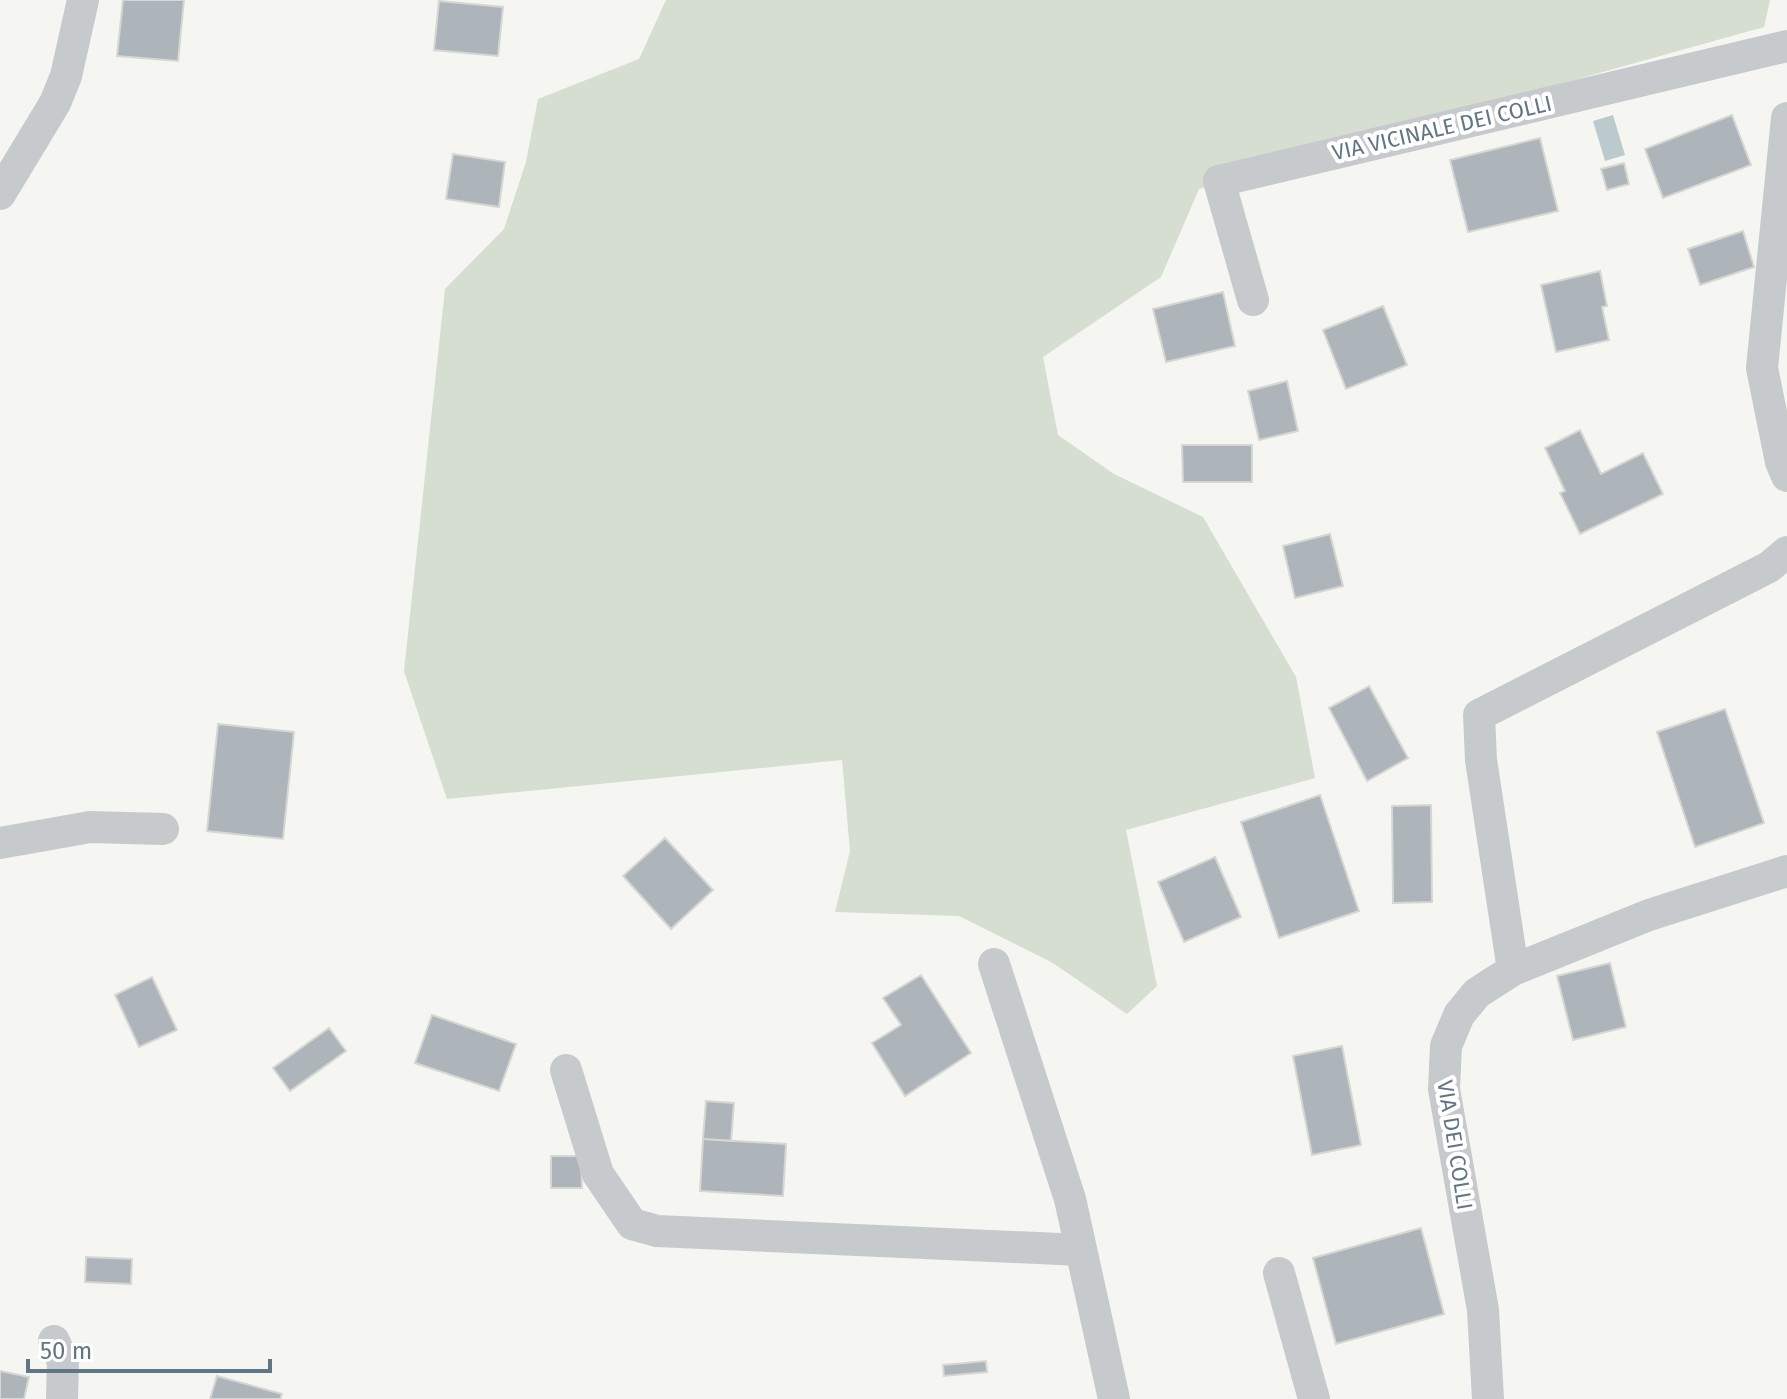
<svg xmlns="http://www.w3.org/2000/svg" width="1787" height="1399" viewBox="0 0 1787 1399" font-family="'Fira Sans',sans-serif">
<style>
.green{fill:#d6ddd1}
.water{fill:#bccace}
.building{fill:#adb5ba;stroke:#d6d6d3;stroke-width:2}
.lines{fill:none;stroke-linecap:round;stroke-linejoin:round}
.minor{stroke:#c7cacd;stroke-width:32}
.labels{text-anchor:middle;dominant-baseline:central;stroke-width:8;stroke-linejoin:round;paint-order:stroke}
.street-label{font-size:22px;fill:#617684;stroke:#fff}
</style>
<rect width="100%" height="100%" fill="#f5f5f1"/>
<path class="green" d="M 666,0 L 1770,0 L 1764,27 L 1292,159 L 1199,189 L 1161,277 L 1043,357 L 1058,435 L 1114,474 L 1203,517 L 1296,677 L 1315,778 L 1126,830 L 1157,986 L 1127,1014 L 1053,963 L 959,916 L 835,912 L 850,851 L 842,760 L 447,799 L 404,671 L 445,289 L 504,229 L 526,162 L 538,99 L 639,59 Z"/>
<path class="water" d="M 1613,115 L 1625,155 L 1605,161 L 1593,121 Z"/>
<path class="building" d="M 123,0 L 184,0 L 178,61 L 117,56 Z
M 439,1 L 503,7 L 498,56 L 434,50 Z
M 1732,115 L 1751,165 L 1663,198 L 1645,149 Z
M 1540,138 L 1558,211 L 1468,232 L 1450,160 Z
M 453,154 L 505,162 L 499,207 L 446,199 Z
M 1624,163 L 1629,184 L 1607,190 L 1601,169 Z
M 1743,231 L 1754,267 L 1700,285 L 1688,249 Z
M 1600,271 L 1607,306 L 1602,307 L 1609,340 L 1556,352 L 1541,285 Z
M 1223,292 L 1235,346 L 1166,362 L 1153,309 Z
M 1383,306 L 1407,365 L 1346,389 L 1323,330 Z
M 1287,381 L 1298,431 L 1259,440 L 1248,391 Z
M 1580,430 L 1601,474 L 1643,453 L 1663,494 L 1580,534 L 1560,493 L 1565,491 L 1545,448 Z
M 1182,445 L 1252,445 L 1252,482 L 1183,482 Z
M 1330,534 L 1343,586 L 1295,598 L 1283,546 Z
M 1369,686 L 1408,758 L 1367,781 L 1329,708 Z
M 1725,709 L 1764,823 L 1695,847 L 1657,732 Z
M 218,724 L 294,732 L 283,839 L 207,831 Z
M 1320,795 L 1359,911 L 1279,938 L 1241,822 Z
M 1431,805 L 1432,902 L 1393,903 L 1392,806 Z
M 665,838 L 713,890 L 671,929 L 623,876 Z
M 1215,857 L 1241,917 L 1184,942 L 1158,882 Z
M 1610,963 L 1626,1027 L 1573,1040 L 1557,976 Z
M 921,975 L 971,1053 L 905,1096 L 872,1043 L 901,1025 L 883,998 Z
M 152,977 L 177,1030 L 139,1047 L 115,995 Z
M 432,1015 L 516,1044 L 499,1091 L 415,1063 Z
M 329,1028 L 346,1051 L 290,1091 L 273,1068 Z
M 1342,1046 L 1361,1145 L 1312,1155 L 1293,1056 Z
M 706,1101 L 734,1103 L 731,1141 L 703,1139 Z
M 703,1139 L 786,1144 L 783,1196 L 700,1191 Z
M 551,1156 L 581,1156 L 582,1188 L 551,1188 Z
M 1421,1228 L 1444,1314 L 1336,1344 L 1313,1258 Z
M 86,1257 L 132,1259 L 131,1284 L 85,1282 Z
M 986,1361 L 987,1372 L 944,1376 L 943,1365 Z
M 0,1371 L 29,1377 L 24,1399 L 0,1399 Z
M 217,1376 L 282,1394 L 280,1399 L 210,1399 Z"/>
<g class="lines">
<path class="minor" d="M 1787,118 L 1762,368 L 1781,462 L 1787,476
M 0,194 L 55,103 L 66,76 L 83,0
M 1253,300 L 1219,181 L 1787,46
M 0,843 L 90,827 L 163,829
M 994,964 L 1070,1199 L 1114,1399
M 1513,970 L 1481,760 L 1479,715 L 1769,567 L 1787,552
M 566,1070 L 598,1174 L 632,1224 L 657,1231 L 1081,1250
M 1279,1273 L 1314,1399
M 54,1341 L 63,1362 L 62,1399
M 1488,1399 L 1483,1310 L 1444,1089 L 1446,1046 L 1459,1015 L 1477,993 L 1513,970 L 1649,915 L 1787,871"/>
</g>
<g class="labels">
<g class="street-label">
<text transform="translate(1442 128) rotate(-13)">VIA VICINALE DEI COLLI</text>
<text transform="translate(1455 1145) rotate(81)">VIA DEI COLLI</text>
</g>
</g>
<path d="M28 1359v12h242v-12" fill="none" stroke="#617684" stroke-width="4"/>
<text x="40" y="1359" font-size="24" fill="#617684" stroke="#ffffff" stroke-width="6" paint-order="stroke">50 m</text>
</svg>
